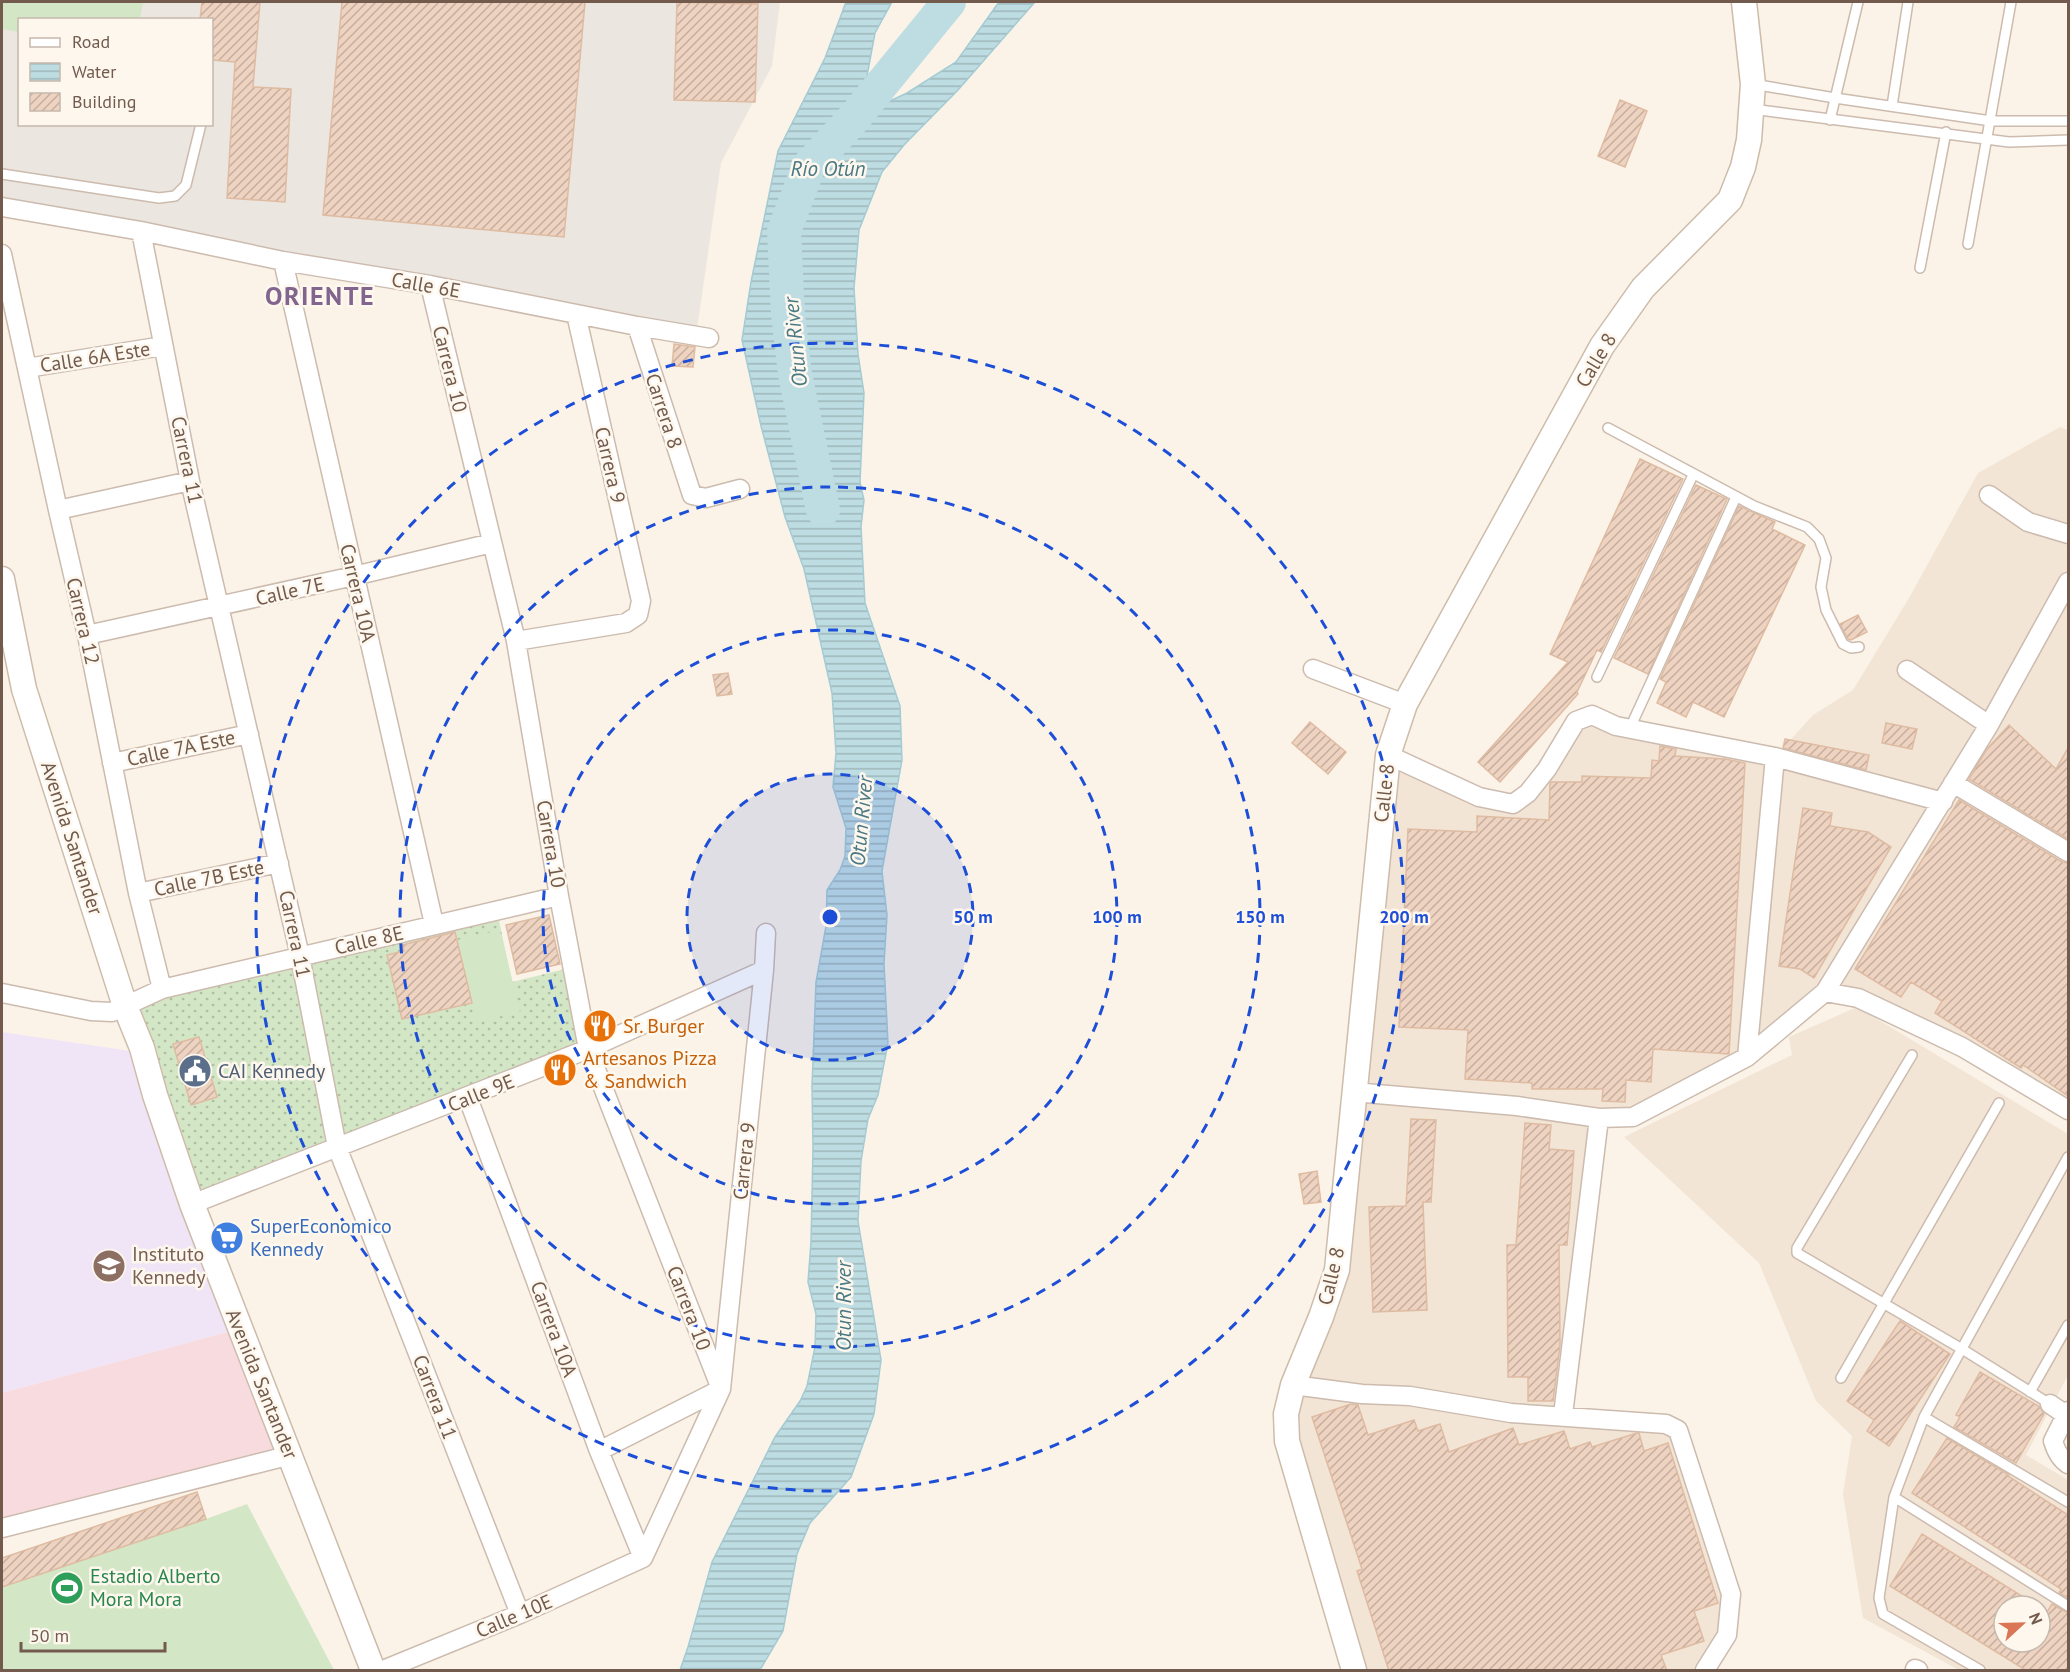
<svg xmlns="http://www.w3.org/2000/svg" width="2070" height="1672" viewBox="0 0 2070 1672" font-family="'PT Sans',sans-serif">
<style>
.residential{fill:#f2e5d6;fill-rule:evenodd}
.industrial{fill:#ebe6e0;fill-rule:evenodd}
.education{fill:#f0e4f7}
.medical{fill:#f8dbde}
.grass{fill:url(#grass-dots);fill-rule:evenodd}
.garden{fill:#d3e7c6}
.water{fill:url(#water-rules);stroke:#a4cbd4;stroke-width:1.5;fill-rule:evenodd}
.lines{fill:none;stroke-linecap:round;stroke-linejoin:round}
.river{stroke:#bddde3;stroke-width:34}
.building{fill:url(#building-hatch);stroke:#dfbba2;stroke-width:1.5}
.lane-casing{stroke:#ccbbae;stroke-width:12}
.street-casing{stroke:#ccbbae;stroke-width:21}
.secondary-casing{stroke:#cebcab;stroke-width:27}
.lane{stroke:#fff;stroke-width:9}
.street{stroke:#fff;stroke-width:18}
.secondary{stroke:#fff;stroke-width:24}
.ring{fill:none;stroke:#1d4ed8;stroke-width:3;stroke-dasharray:10 8}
.labels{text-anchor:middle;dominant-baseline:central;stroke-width:5;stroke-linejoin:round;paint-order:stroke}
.street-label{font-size:20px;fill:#725b4d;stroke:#fef7ed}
.food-label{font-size:20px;fill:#c56008;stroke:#fef7ed;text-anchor:start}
.service-label{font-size:20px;fill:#4e5e75;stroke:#fef7ed;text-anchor:start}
.shop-label{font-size:20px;fill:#366cbe;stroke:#fef7ed;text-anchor:start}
.education-label{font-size:20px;fill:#785e54;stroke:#fef7ed;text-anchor:start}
.leisure-label{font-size:20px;fill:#27864d;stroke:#fef7ed;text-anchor:start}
.water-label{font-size:21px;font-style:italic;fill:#497984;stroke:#fef7ed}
.district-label{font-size:26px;font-weight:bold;letter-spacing:1.5px;fill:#81658e;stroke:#fef7ed}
.centre{fill:#1d4ed8;stroke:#fef7ed;stroke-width:3}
.ring-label{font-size:18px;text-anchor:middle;font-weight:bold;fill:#1d4ed8;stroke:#fef7ed;stroke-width:5;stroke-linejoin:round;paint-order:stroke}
</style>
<defs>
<pattern id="grass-dots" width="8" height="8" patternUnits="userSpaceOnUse" patternTransform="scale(1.5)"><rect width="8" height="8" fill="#d3e7c6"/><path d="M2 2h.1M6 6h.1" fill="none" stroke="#b0bea3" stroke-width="1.8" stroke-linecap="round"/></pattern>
<pattern id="water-rules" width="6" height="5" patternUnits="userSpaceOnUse" patternTransform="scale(1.5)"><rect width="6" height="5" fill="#bddde3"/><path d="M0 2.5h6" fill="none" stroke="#9eb6ba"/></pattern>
<pattern id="building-hatch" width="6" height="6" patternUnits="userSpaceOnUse" patternTransform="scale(1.5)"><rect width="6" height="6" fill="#eed3c1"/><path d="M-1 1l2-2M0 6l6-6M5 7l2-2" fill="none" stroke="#c5ae9f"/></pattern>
</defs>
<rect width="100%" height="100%" fill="#fbf3e7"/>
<path class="residential" d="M 2060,427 L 2068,430 L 2068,1110 L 1962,1047 L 1825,992 L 1747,1057 L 1662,1102 L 1599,1118 L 1563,1415 L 1678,1430 L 1731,1594 L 1727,1627 L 1703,1670 L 1354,1670 L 1287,1441 L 1321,1317 L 1388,755 L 1513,804 L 1592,715 L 1775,757 L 1813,715 L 1853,690 L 1909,598 L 1978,473 Z
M 1857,1007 L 2068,1134 L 2068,1375 L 2026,1455 L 2068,1480 L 2068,1670 L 1959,1670 L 1863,1618 L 1843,1494 L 1852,1436 L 1816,1401 L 1759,1263 L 1624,1137 L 1792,1055 L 1789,1037 ZM 2004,1606 L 2040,1606 L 2040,1642 L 2004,1642 Z"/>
<path class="industrial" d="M 2,2 L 780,2 L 772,66 L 721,163 L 696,336 L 2,207 ZM 20,20 L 212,20 L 212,124 L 20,124 Z"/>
<path class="education" d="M 2,1032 L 130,1051 L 155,1095 L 239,1329 L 2,1393 Z"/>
<path class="medical" d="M 239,1329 L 291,1455 L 2,1528 L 2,1393 Z"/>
<path class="grass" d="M 497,911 L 512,982 L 573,967 L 588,1049 L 192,1204 L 125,1006 ZM 455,933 L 471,1003 L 402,1019 L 387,956 L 404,951 L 402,944 ZM 199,1037 L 216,1097 L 191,1105 L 173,1045 Z"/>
<path class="garden" d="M 2,2 L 143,2 L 140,19 L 20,20 L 19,32 L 2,29 Z
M 500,930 L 520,1012 L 476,1022 L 457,940 Z
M 197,1492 L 206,1519 L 247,1504 L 334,1670 L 2,1670 L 2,1558 Z"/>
<path class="water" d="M 846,2 L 892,2 L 875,33 L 867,76 L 856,117 L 907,93 L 956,62 L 999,2 L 1035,2 L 958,90 L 904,145 L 882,172 L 859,230 L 854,288 L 858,354 L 864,393 L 860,482 L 864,500 L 861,527 L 865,603 L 900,706 L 902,760 L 882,871 L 887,915 L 884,964 L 888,1043 L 878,1095 L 868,1119 L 861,1161 L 858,1221 L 881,1360 L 874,1414 L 851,1477 L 810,1523 L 797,1554 L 783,1631 L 760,1670 L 680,1670 L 688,1647 L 712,1562 L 775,1437 L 800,1401 L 807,1386 L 815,1347 L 816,1314 L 808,1282 L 811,1242 L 813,1147 L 812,1086 L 816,982 L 826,926 L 827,890 L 840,870 L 845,856 L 846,828 L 833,787 L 836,753 L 832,693 L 804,569 L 785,517 L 761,426 L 742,340 L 751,282 L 778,151 L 825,58 ZM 787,233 L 801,308 L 806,356 L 813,391 L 817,450 L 812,465 L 801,459 C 787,404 774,341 774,284 C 774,268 779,250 782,234 Z"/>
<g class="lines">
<path class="river" d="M 823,510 L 795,374 L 788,314 L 784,231 L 809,166 L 855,117 L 949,2"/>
</g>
<path class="building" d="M 202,2 L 260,2 L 253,87 L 291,89 L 285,202 L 227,198 L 235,62 L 212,60 L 212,20 L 200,20 Z
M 342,2 L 585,2 L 564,237 L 323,215 Z
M 677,2 L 758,4 L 755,102 L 674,100 Z
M 1620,100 L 1647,111 L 1625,167 L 1598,156 Z
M 674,344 L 695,347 L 693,367 L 672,366 Z
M 1640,459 L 1683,479 L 1601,652 L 1597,650 L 1577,692 L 1578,694 L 1500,782 L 1478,762 L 1568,662 L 1550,654 Z
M 1696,485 L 1727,499 L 1648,674 L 1614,658 Z
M 1739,506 L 1775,522 L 1772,529 L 1805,545 L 1724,717 L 1693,702 L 1686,717 L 1657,703 L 1666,682 L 1660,679 Z
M 1858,615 L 1867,632 L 1851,640 L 1848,639 L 1840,624 Z
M 728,673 L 732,694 L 717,696 L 713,675 Z
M 1310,722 L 1346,752 L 1328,774 L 1292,743 Z
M 1886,723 L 1917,729 L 1912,749 L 1882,743 Z
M 2009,725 L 2056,769 L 2068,748 L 2068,839 L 1969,779 L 1987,749 Z
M 1785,739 L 1869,755 L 1866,770 L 1783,748 Z
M 1660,746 L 1676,749 L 1675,756 L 1725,759 L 1745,763 L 1729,1054 L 1653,1049 L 1651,1082 L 1626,1080 L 1625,1102 L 1602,1101 L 1603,1089 L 1532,1089 L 1532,1083 L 1465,1079 L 1468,1030 L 1399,1027 L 1408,829 L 1477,832 L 1477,816 L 1549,820 L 1550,784 L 1551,782 L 1582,782 L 1582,776 L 1651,778 L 1652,760 L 1659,761 Z
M 1959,800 L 2062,862 L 2068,863 L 2068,1096 L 2023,1065 L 2021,1068 L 1935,1013 L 1942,1001 L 1911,982 L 1901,997 L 1855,969 Z
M 1803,808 L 1832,813 L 1830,826 L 1868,832 L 1891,847 L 1814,978 L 1800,969 L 1779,966 Z
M 549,915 L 560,964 L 517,974 L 506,925 Z
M 455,932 L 472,1003 L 402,1019 L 387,955 L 404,951 L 402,945 Z
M 199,1037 L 217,1097 L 191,1105 L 173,1044 Z
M 1411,1119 L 1436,1120 L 1431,1202 L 1423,1202 L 1427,1310 L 1373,1312 L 1369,1207 L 1406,1206 Z
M 1525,1123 L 1551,1125 L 1549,1149 L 1574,1151 L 1567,1245 L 1559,1245 L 1560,1345 L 1553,1401 L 1528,1401 L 1528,1377 L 1508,1377 L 1507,1245 L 1516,1245 Z
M 1317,1171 L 1321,1202 L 1304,1204 L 1299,1174 Z
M 1900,1321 L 1950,1354 L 1889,1446 L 1867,1431 L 1874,1420 L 1847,1401 Z
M 1980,1372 L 2040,1407 L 2044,1414 L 2016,1463 L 1954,1427 L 1960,1417 L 1956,1415 Z
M 1351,1404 L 1358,1405 L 1368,1435 L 1414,1420 L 1418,1431 L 1440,1424 L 1449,1452 L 1513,1428 L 1519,1445 L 1564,1431 L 1570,1449 L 1590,1442 L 1592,1447 L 1637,1433 L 1639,1433 L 1644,1451 L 1668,1443 L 1718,1603 L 1694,1611 L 1704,1641 L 1661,1655 L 1667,1671 L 1389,1671 L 1357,1571 L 1362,1569 L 1312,1417 Z
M 1947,1438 L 2009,1475 L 2008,1476 L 2068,1515 L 2068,1598 L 2059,1593 L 2061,1589 L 1912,1493 Z
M 197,1492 L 206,1519 L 2,1587 L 2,1558 Z
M 1922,1534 L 2038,1606 L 2004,1606 L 2004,1642 L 2040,1642 L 2040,1607 L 2047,1612 L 2052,1604 L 2068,1613 L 2068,1671 L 2027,1671 L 1890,1586 Z"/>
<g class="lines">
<g class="lane-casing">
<path id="lane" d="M 1753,84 L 1835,98 L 1991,121 L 2068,121
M 1892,106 L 1908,2
M 1752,109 L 2009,142 L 2068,140
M 1830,120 L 1858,2
M 2,174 L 159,198 L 175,196 L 186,185 L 201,124
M 1968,244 L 2011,2
M 1920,268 L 1946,132
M 1608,428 L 1754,506 L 1807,527 L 1819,539 L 1826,558 L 1821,587 L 1826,610 L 1843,644 L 1851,648 L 1859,647
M 1597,677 L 1693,475
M 1630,728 L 1736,497
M 1912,1055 L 1797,1248 L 1797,1253 L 1962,1349 L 2050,1404
M 1841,1378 L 1999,1103
M 2030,1392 L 2068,1325
M 1924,1417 L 2068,1502
M 1894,1497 L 2068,1606
M 1980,1670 L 1883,1614 L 1879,1598 L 1894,1497 L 1924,1417 L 2068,1157"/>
</g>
<g class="street-casing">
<path id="street" d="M 2,207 L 141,231 L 283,261 L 430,285 L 637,326 L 709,338
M 141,231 L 190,481 L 300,956 L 337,1147 L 520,1614
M 2,254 L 58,510 L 87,635 L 138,893 L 162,989
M 283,261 L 434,924
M 430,285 L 516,641 L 559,896 L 588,1049 L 721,1389
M 637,326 L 692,495 L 706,498 L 740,489
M 27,368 L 163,346
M 1989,495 L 2028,522 L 2068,534
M 58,510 L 190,481
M 87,635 L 354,576 L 492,543
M 516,641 L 626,623 L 638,615 L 641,601 L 576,314
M 1313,669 L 1405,704
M 1907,670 L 1989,725
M 1388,755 L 1479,797 L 1513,804 L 1528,793 L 1547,769 L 1576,721 L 1592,715 L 1616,726 L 1775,757 L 1943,802
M 112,763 L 249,734
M 1953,783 L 2068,852
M 138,893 L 279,863
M 1825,992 L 1989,725 L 2068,582
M 2,993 L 91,1011 L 112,1012 L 162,989 L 559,896
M 1747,1057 L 1775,757
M 1353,1092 L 1517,1106 L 1599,1118 L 1633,1117 L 1747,1057 L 1825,992 L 1858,998 L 1962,1047 L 2068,1110
M 468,1098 L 599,1451 L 643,1558
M 192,1204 L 588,1049 L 764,970
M 1293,1385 L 1362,1394 L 1410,1396 L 1511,1413 L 1666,1424 L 1678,1430 L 1731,1594 L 1727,1635 L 1705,1670
M 2050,1404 L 2066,1415
M 2068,1411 L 2053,1441 C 2056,1451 2060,1459 2068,1464
M 1563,1415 L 1599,1118
M 599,1451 L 721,1389
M 2,1528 L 291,1455
M 643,1558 L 721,1389 L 764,970 L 766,933
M 1915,1669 L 1918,1670
M 383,1670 L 520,1614 L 643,1558"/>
</g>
<g class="secondary-casing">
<path id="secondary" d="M 2,579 L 24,689 L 125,1006 L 142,1048 L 155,1095 L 192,1204 L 373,1670
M 1354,1670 L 1287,1441 L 1286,1414 L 1293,1385 L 1321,1317 L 1337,1270 L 1388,755 L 1405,704 L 1602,346 L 1643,288 L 1730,200 L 1743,167 L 1749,140 L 1753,84 L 1744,2"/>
</g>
<use href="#lane" class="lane"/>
<use href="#street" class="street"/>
<use href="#secondary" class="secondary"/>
</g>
<circle cx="830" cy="917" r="143" fill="#1d4ed8" fill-opacity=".12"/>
<g class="ring">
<circle cx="830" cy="917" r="143"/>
<circle cx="830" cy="917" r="287"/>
<circle cx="830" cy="917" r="430"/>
<circle cx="830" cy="917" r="574"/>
</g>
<defs>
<g id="restaurant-disc" transform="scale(1.725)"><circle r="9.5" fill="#e8710a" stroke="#fef7ed"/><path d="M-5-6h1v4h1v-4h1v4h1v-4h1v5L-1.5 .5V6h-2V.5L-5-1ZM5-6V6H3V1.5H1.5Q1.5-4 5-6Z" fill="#fff"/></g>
<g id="civic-disc" transform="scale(1.725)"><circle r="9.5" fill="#5c6f8a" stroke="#fef7ed"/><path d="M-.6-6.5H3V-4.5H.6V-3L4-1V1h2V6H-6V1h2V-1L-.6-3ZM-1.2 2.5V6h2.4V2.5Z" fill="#fff"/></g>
<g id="supermarket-disc" transform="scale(1.725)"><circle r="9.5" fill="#3f7fe0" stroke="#fef7ed"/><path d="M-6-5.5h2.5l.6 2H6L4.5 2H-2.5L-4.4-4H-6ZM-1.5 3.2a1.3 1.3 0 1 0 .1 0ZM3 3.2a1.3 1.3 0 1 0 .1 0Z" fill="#fff"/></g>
<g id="school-disc" transform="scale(1.725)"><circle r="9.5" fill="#8d6e63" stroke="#fef7ed"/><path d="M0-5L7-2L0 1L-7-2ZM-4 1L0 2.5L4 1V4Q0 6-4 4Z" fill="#fff"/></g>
<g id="stadium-disc" transform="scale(1.725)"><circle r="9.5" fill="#2e9e5b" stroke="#fef7ed"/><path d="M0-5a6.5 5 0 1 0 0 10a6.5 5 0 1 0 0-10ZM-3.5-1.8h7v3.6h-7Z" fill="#fff"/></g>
</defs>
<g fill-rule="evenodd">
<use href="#restaurant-disc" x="600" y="1026"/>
<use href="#restaurant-disc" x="560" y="1070"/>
<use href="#civic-disc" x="195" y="1071"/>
<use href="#supermarket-disc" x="227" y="1238"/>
<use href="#school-disc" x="109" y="1266"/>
<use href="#stadium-disc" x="67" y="1588"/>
</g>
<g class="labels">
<g class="street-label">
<text transform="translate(426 285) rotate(10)">Calle 6E</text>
<text transform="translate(95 357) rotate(-9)">Calle 6A Este</text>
<text transform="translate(1596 360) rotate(-59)">Calle 8</text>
<text transform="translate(450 369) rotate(76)">Carrera 10</text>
<text transform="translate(664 411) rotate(72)">Carrera 8</text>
<text transform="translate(187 460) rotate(78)">Carrera 11</text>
<text transform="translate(610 465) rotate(77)">Carrera 9</text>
<text transform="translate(290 591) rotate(-13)">Calle 7E</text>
<text transform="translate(358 593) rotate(77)">Carrera 10A</text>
<text transform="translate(83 621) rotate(77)">Carrera 12</text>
<text transform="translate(181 748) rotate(-12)">Calle 7A Este</text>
<text transform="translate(1384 793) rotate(-84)">Calle 8</text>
<text transform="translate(72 838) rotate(72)">Avenida Santander</text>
<text transform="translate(551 844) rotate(80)">Carrera 10</text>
<text transform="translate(209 878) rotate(-12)">Calle 7B Este</text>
<text transform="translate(295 934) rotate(78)">Carrera 11</text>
<text transform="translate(369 940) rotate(-13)">Calle 8E</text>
<text transform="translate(481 1093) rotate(-22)">Calle 9E</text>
<text transform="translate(744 1161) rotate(-84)">Carrera 9</text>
<text transform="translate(1331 1276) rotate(-77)">Calle 8</text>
<text transform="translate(689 1308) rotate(69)">Carrera 10</text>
<text transform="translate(554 1329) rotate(70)">Carrera 10A</text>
<text transform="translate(262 1384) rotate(68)">Avenida Santander</text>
<text transform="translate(435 1397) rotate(69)">Carrera 11</text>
<text transform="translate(514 1616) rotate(-23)">Calle 10E</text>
</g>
<g class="food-label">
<text x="623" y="1026">Sr. Burger</text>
<text x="583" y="1058">Artesanos Pizza<tspan x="583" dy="23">&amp; Sandwich</tspan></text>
</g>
<g class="service-label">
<text x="218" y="1071">CAI Kennedy</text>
</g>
<g class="shop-label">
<text x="250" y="1226">SuperEconomico<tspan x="250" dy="23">Kennedy</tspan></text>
</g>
<g class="education-label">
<text x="132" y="1254">Instituto<tspan x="132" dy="23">Kennedy</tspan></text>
</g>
<g class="leisure-label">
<text x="90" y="1576">Estadio Alberto<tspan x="90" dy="23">Mora Mora</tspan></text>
</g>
<g class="water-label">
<text x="828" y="168">Río Otún</text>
<text transform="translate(795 342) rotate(-96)">Otun River</text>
<text transform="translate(861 821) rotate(-85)">Otun River</text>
<text transform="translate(843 1306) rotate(-90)">Otun River</text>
</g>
<g class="district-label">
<text x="320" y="295">ORIENTE</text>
</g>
</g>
<circle cx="830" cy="917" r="9" class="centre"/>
<g class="ring-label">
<text x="973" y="923">50 m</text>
<text x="1117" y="923">100 m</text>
<text x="1260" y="923">150 m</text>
<text x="1404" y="923">200 m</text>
</g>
<rect width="2070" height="1672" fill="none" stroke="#725b4d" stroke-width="6"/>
<rect x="18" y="18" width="195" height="108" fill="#fef7ed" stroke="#c6b9ad" stroke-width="1.5"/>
<rect x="30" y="38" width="30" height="9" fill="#ffffff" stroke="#c6b9ad" stroke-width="1.5"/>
<text x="72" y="48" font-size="18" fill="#725b4d">Road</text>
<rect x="30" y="63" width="30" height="18" fill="url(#water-rules)" stroke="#c6b9ad" stroke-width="1.5"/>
<text x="72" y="78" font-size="18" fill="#725b4d">Water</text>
<rect x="30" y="93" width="30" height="18" fill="url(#building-hatch)" stroke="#c6b9ad" stroke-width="1.5"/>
<text x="72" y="108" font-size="18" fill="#725b4d">Building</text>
<g transform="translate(2022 1624) rotate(68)"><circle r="28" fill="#fef7ed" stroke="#c6b9ad" stroke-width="1.5"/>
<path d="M0-4.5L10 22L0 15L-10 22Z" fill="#da7656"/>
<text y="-9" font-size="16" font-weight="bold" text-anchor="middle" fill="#725b4d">N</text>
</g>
<path d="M21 1642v9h144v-9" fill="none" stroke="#725b4d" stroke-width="3"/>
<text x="30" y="1642" font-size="18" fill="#725b4d" stroke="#fef7ed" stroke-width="4.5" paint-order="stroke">50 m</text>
</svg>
